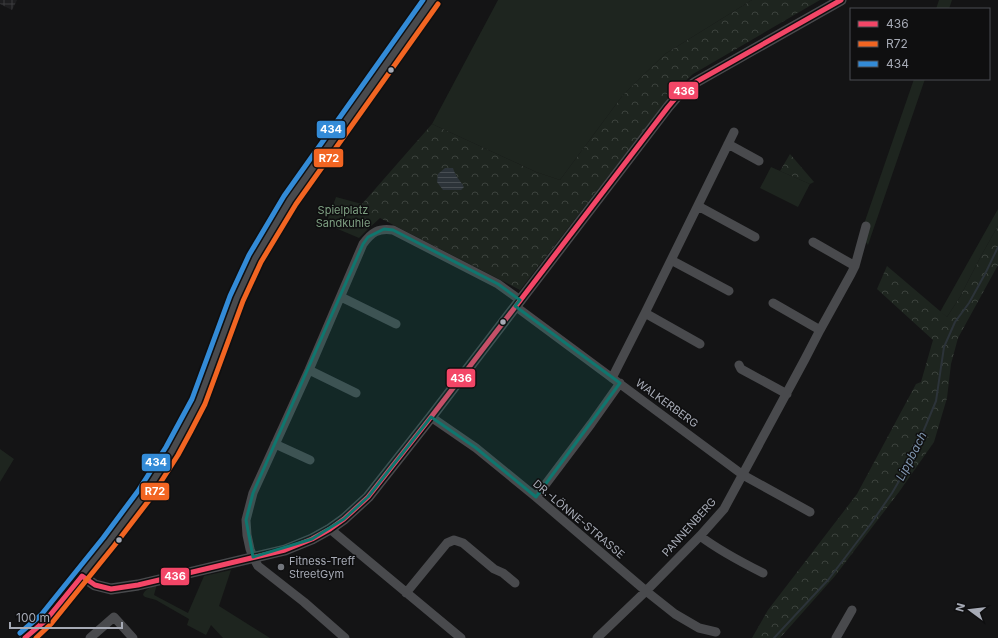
<svg xmlns="http://www.w3.org/2000/svg" width="998" height="638" viewBox="0 0 998 638" font-family="Inter,sans-serif">
<style>
.industrial{fill:url(#industrial-grid)}
.green{fill:#1e251f}
.forest{fill:url(#forest-crowns)}
.water{fill:url(#water-rules)}
.lines{fill:none;stroke-linecap:round;stroke-linejoin:round}
.stream{stroke:#2c3339;stroke-width:2}
.minor{stroke:#494a4d;stroke-width:9}
.tertiary{stroke:#494a4d;stroke-width:11}
.bus-1-casing{stroke:#0f0f10;stroke-width:8}
.bus-2-casing{stroke:#0f0f10;stroke-width:8}
.bus-3-casing{stroke:#0f0f10;stroke-width:8}
.bus-1{stroke:#f34667;stroke-width:5}
.bus-2{stroke:#f26522;stroke-width:5}
.bus-3{stroke:#338bd7;stroke-width:5}
.marked{fill:#0f766e;fill-opacity:0.2;stroke:#0f766e;stroke-width:3;stroke-linejoin:round}
.bus-dot{fill:#a6aab5;stroke:#0f0f10;stroke-width:1.5}
.poi-dot{fill:#73767d;stroke:#0f0f10;stroke-width:1.5}
.labels{text-anchor:middle;dominant-baseline:central;stroke-width:3;stroke-linejoin:round;paint-order:stroke}
.park-label{font-size:11px;fill:#7e9f82;stroke:#0f0f10}
.street-label{font-size:11px;fill:#a6aab5;stroke:#0f0f10}
.poi-label{font-size:11px;fill:#a6aab5;stroke:#0f0f10;text-anchor:start}
.water-label{font-size:12px;font-style:italic;fill:#7f95ae;stroke:#0f0f10}
.line-badge{stroke:#0f0f10;stroke-width:1.5}
.badge-label{font-size:11px;text-anchor:middle;font-weight:bold;fill:#fff}
</style>
<defs>
<pattern id="industrial-grid" width="8" height="8" patternUnits="userSpaceOnUse"><rect width="8" height="8" fill="#1e1e20"/><path d="M0 4h8M4 0v8" fill="none" stroke="#3c3c3e"/></pattern>
<pattern id="forest-crowns" width="20" height="18" patternUnits="userSpaceOnUse"><rect width="20" height="18" fill="#1e251f"/><path d="M2 6a3 3 0 1 1 6 0M12 15a3 3 0 1 1 6 0" fill="none" stroke="#3c423d"/></pattern>
<pattern id="water-rules" width="6" height="5" patternUnits="userSpaceOnUse"><rect width="6" height="5" fill="#2c3339"/><path d="M0 2.5h6" fill="none" stroke="#484e53"/></pattern>
</defs>
<rect width="100%" height="100%" fill="#141415"/>
<path class="industrial" d="M 0,0 L 17,0 L 12,10 L 0,4 Z"/>
<path class="green" d="M 498,0 L 752,0 L 665,54 L 623,95 L 560,180 L 536,172 L 432,124 Z
M 939,0 L 952,0 L 949,9 L 936,9 Z
M 914,79 L 925,79 L 868,245 L 861,236 L 865,221 Z
M 771,167 L 810,184 L 798,207 L 760,188 Z
M 336,197 L 362,204 L 356,220 L 368,229 L 359,238 L 326,224 Z
M 998,209 L 998,226 L 981,256 L 960,297 L 947,317 L 940,312 Z
M 0,449 L 14,459 L 0,482 Z
M 231,570 L 219,606 L 270,638 L 223,638 L 211,625 L 206,635 L 187,625 L 189,619 L 156,600 L 145,597 L 143,595 C 144,589 152,587 157,584 L 154,595 L 188,613 L 204,576 Z"/>
<path class="forest" d="M 752,0 L 820,0 L 693,74 L 671,95 L 520,290 L 380,218 L 368,229 L 355,220 L 362,204 L 432,124 L 536,172 L 560,180 L 623,95 L 665,54 Z
M 790,154 L 814,182 L 810,184 L 780,171 Z
M 998,226 L 998,265 L 958,338 L 951,364 L 947,398 L 934,442 L 899,492 L 835,576 L 780,638 L 752,638 L 768,610 L 857,494 L 916,384 L 921,382 L 933,340 L 877,289 L 887,266 L 947,317 L 960,297 L 981,256 Z"/>
<path class="water" d="M 445,168 L 453,168 C 455,176 460,180 464,187 L 461,190 L 443,190 L 437,182 L 438,174 Z"/>
<g class="lines">
<path class="stream" d="M 774,638 L 828,580 L 870,525 L 892,493 L 909,464 L 926,425 L 936,401 L 944,347 L 955,322 L 969,303 L 985,274 L 998,247"/>
<path class="minor" d="M 728,144 L 759,161
M 698,206 L 755,237
M 813,242 L 855,266
M 671,260 L 729,291
M 341,297 L 396,324
M 773,303 L 820,330
M 515,306 L 743,475 L 810,512
M 645,313 L 700,344
M 739,365 L 741,369 L 787,394
M 309,370 L 356,393
M 612,378 L 645,313 L 734,132
M 431,417 L 476,448 L 536,497 L 646,591 L 675,614 L 699,628 L 716,632
M 275,444 L 310,460
M 536,497 L 591,424 L 620,383
M 330,529 L 461,638
M 700,536 C 720,551 741,562 763,573
M 406,593 L 447,543 L 454,540 L 463,543 L 494,569 L 503,573 L 515,583
M 90,638 L 114,617 L 133,638
M 345,638 L 304,602 L 258,566 L 253,557 L 250,549 L 247,535 L 246,520 L 253,493 L 309,370 L 363,244 C 372,232 378,228 393,230 L 498,284 L 520,300
M 597,638 L 646,591 L 700,536 L 724,509 L 805,359 L 820,330 L 851,274 L 855,266 L 866,226
M 836,638 L 852,610"/>
<path class="tertiary" d="M 82,576 L 95,585 L 111,589 L 138,585 L 285,550 L 312,539 L 330,529 L 344,519 L 368,497 L 431,417 L 668,107 L 679,94 L 696,82 L 841,0
M 25,638 L 46,620 L 109,542 L 144,495 L 172,451 L 185,428 L 198,402 L 237,298 L 255,259 L 290,200 L 432,0"/>
<g class="bus-1-casing">
<path id="bus-1" d="M 25,638 L 46,620 L 82,576 L 95,585 L 111,589 L 138,585 L 285,550 L 312,539 L 330,529 L 344,519 L 368,497 L 431,417 L 668,107 L 679,94 L 696,82 L 841,0"/>
</g>
<g class="bus-2-casing">
<path id="bus-2" d="M 36,638 L 51,624 L 114,546 L 150,499 L 178,455 L 191,431 L 205,404 L 243,301 L 261,262 L 296,204 L 438,4"/>
</g>
<g class="bus-3-casing">
<path id="bus-3" d="M 20,633 L 41,615 L 103,538 L 138,491 L 166,447 L 192,399 L 230,296 L 249,255 L 284,196 L 423,0"/>
</g>
<use href="#bus-1" class="bus-1"/>
<use href="#bus-2" class="bus-2"/>
<use href="#bus-3" class="bus-3"/>
</g>
<path class="marked" d="M 384,229 L 393,230 L 498,284 L 520,300 L 515,306 L 620,383 L 536,497 L 476,448 L 431,417 L 368,497 L 344,519 L 312,539 L 253,557 L 246,520 L 253,493 L 363,244 L 368,237 Z"/>
<g class="bus-dot">
<circle cx="391" cy="70" r="3.5"/>
<circle cx="503" cy="322" r="3.5"/>
<circle cx="119" cy="540" r="3.5"/>
</g>
<circle class="poi-dot" cx="281" cy="567" r="4"/>
<g class="labels">
<g class="park-label">
<text x="343" y="210">Spielplatz<tspan x="343" dy="13">Sandkuhle</tspan></text>
</g>
<g class="street-label">
<text transform="translate(667 403) rotate(36)">WALKERBERG</text>
<text transform="translate(579 519) rotate(40)">DR.-LÖNNE-STRASSE</text>
<text transform="translate(689 527) rotate(-48)">PANNENBERG</text>
</g>
<g class="poi-label">
<text x="289" y="561">Fitness-Treff<tspan x="289" dy="13">StreetGym</tspan></text>
</g>
<g class="water-label">
<text transform="translate(911 456) rotate(-63)">Lippbach</text>
</g>
</g>
<g class="line-badge">
<rect x="668" y="81" width="31" height="19" rx="4" fill="#f34667"/>
<rect x="316" y="120" width="30" height="19" rx="4" fill="#338bd7"/>
<rect x="313" y="148" width="31" height="20" rx="4" fill="#f26522"/>
<rect x="446" y="368" width="30" height="20" rx="4" fill="#f34667"/>
<rect x="141" y="453" width="30" height="19" rx="4" fill="#338bd7"/>
<rect x="140" y="482" width="30" height="19" rx="4" fill="#f26522"/>
<rect x="160" y="567" width="30" height="19" rx="4" fill="#f34667"/>
</g>
<g class="badge-label">
<text x="684" y="95">436</text>
<text x="331" y="133">434</text>
<text x="329" y="162">R72</text>
<text x="461" y="382">436</text>
<text x="156" y="466">434</text>
<text x="155" y="495">R72</text>
<text x="175" y="580">436</text>
</g>
<rect x="850" y="8" width="140" height="72" fill="#0f0f10" stroke="#4b4d52"/>
<rect x="858" y="21" width="20" height="6" fill="#f34667" stroke="#4b4d52"/>
<text x="886" y="28" font-size="12" fill="#a6aab5">436</text>
<rect x="858" y="41" width="20" height="6" fill="#f26522" stroke="#4b4d52"/>
<text x="886" y="48" font-size="12" fill="#a6aab5">R72</text>
<rect x="858" y="61" width="20" height="6" fill="#338bd7" stroke="#4b4d52"/>
<text x="886" y="68" font-size="12" fill="#a6aab5">434</text>
<g transform="translate(970 610) rotate(285)" stroke="#0f0f10" stroke-width="3" paint-order="stroke">
<path d="M0-3L7 15L0 10L-7 15Z" fill="#a6aab5"/>
<text y="-6" font-size="11" font-weight="bold" text-anchor="middle" fill="#a6aab5">N</text>
</g>
<path d="M10 622v6h112v-6" fill="none" stroke="#a6aab5" stroke-width="2"/>
<text x="16" y="622" font-size="12" fill="#a6aab5" stroke="#0f0f10" stroke-width="3" paint-order="stroke">100 m</text>
</svg>
